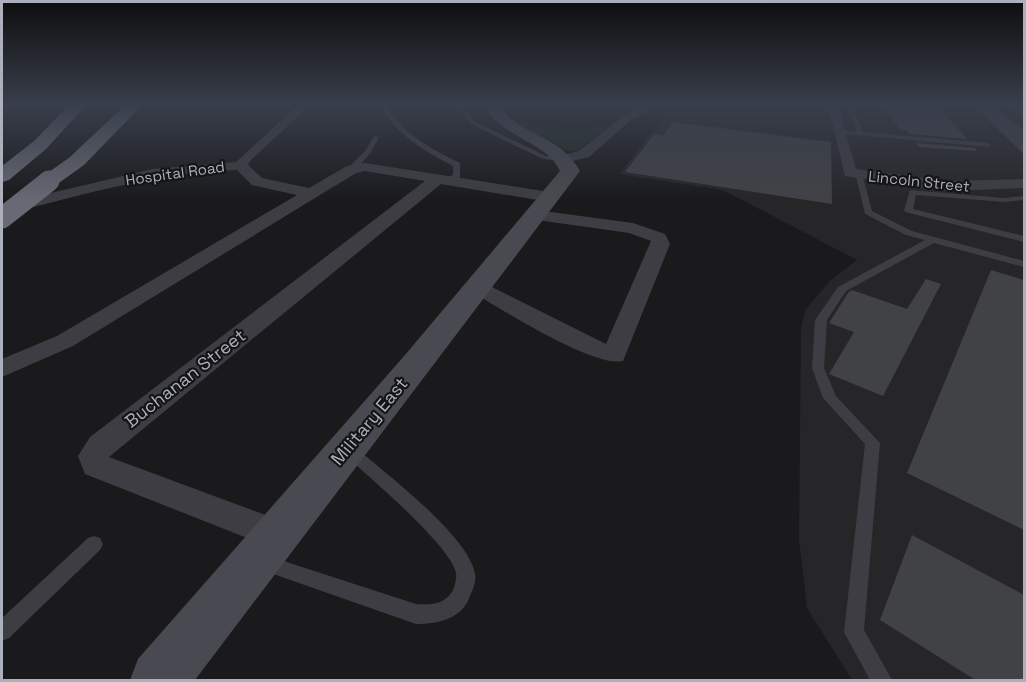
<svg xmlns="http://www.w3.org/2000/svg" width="1026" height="682" viewBox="0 0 1026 682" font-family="'Space Grotesk',sans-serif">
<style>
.built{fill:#262629}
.green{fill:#222b24}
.building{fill:#414246}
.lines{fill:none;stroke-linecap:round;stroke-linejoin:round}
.lane{fill:#3d3d43;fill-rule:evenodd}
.street{fill:#3d3d43;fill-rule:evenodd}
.secondary{fill:#494a51;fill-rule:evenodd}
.highway{fill:#676973;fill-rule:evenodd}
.highway-bridge{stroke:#676973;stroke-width:21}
.labels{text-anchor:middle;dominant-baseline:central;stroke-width:4.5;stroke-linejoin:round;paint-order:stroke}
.far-street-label{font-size:15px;fill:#acb0bc;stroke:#151517}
.street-label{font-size:18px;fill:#acb0bc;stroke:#151517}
</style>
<rect width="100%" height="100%" fill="#1a1a1c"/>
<path class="built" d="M 673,105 L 1024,105 L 1024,680 L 852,680 L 807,608 L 799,539 L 801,329 L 805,310 L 830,281 L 857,260 L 723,190 L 619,174 Z"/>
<path class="green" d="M 512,121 L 529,122 L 528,126 L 590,128 L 591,125 L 609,126 L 579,150 L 569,151 Z"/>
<path class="building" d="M 883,105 L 937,105 L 967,139 L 910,134 L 907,130 L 900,130 Z
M 982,105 L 993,105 L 1024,130 L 1024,154 L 978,110 Z
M 673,122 L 831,142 L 832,204 L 625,172 L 654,134 L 663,136 Z
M 916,143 L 975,148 L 977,151 L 919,147 Z
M 991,270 L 1024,280 L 1024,530 L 907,473 Z
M 926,279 L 941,284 L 883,396 L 829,374 L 854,332 L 829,323 L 848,293 L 852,290 L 907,309 Z
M 912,535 L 1024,595 L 1024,681 L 977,681 L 880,620 Z"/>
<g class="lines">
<path class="lane" d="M 379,105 L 385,105 C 404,134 429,148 460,163 L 460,177 L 454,183 L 448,183 L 447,181 L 453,174 L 453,166 C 421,149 400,137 379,105 Z
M 456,105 L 462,105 L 475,122 L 546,156 L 564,157 L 567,159 L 564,161 L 543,159 L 471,124 Z
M 598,105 L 605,105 L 600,109 L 596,109 Z
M 846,105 L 852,105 L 863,132 L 988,143 L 991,145 L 988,147 L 835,133 L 834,132 L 837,130 L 857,132 Z
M 374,136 L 379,137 L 371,152 L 355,171 L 349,171 L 349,167 L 366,150 Z
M 855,172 L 862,174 L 872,211 L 912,231 L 1024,261 L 1024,267 L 934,243 L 846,291 L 827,320 L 824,368 L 836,396 L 880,443 L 864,630 L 892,680 L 870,680 L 844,632 L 865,444 L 823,398 L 812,368 L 815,320 L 838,287 L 925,240 L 906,235 L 865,214 Z
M 910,190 L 1004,198 L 1024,196 L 1024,200 L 1004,202 L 916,195 L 913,209 L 1024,236 L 1024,242 L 905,212 L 904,210 Z
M 350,445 L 355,447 C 385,473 469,536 475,574 C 477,582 471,593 468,601 C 458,620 436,624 416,624 L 259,569 L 256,563 L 259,557 L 265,555 L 416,604 C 430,605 445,605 453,590 C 455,585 457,578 456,573 C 450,545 369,477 345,455 L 342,451 L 345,447 Z
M 94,536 L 100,538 L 103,544 L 100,550 L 9,638 L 2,641 L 2,618 L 88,538 Z"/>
<path class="street" d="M 298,105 L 310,105 L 250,161 L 248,165 L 262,178 L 309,188 L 347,166 L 365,163 L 550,192 L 558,197 L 550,202 L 441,184 L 109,457 L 287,523 L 292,534 L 287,545 L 275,549 L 85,474 L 78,456 L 90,437 L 425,181 L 365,171 L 356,173 L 73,346 L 2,377 L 2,359 L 57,336 L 297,195 L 252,185 L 237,170 C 159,172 86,194 10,213 L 2,208 L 4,204 L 153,169 L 236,162 Z
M 645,105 L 659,105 L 631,120 L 589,157 L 564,163 L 557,159 L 559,156 L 579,151 L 623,116 Z
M 828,105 L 838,105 L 856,169 L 947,181 L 1024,179 L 1024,188 L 947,191 L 845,176 Z
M 1003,105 L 1017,105 L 1024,109 L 1024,116 Z
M 536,210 L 633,223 L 665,234 L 670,244 L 623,361 C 594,368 501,309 472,292 L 468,288 L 472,284 L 486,284 L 606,344 L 651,241 L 629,233 L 530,219 L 527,215 Z"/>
<path class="secondary" d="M 487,105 L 503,105 L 502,109 C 524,138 558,133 580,171 L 195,680 L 130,680 L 138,659 L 405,355 L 560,171 C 545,141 507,140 486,109 Z"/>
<path class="highway" d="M 69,105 L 86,105 L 46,149 L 9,180 L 2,182 L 2,166 L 34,141 Z
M 125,105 L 142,105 L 84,165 L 56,185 L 42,185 L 39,181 L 42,177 L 70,157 Z"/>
<path class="highway-bridge" d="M 2,218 L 49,181"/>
</g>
<linearGradient id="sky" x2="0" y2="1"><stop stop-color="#0e0e0f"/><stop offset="0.52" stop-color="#383e4b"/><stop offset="1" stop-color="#383e4b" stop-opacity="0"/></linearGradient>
<rect width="1026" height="201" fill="url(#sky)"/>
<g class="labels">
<g class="far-street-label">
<text transform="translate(175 173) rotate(-8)">Hospital Road</text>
<text transform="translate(919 181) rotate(6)">Lincoln Street</text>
</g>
<g class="street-label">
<text transform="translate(185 378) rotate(-38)">Buchanan Street</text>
<text transform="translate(369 421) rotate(-50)">Military East</text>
</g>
</g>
<rect width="1026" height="682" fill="none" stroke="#acb0bc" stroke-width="6"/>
</svg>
